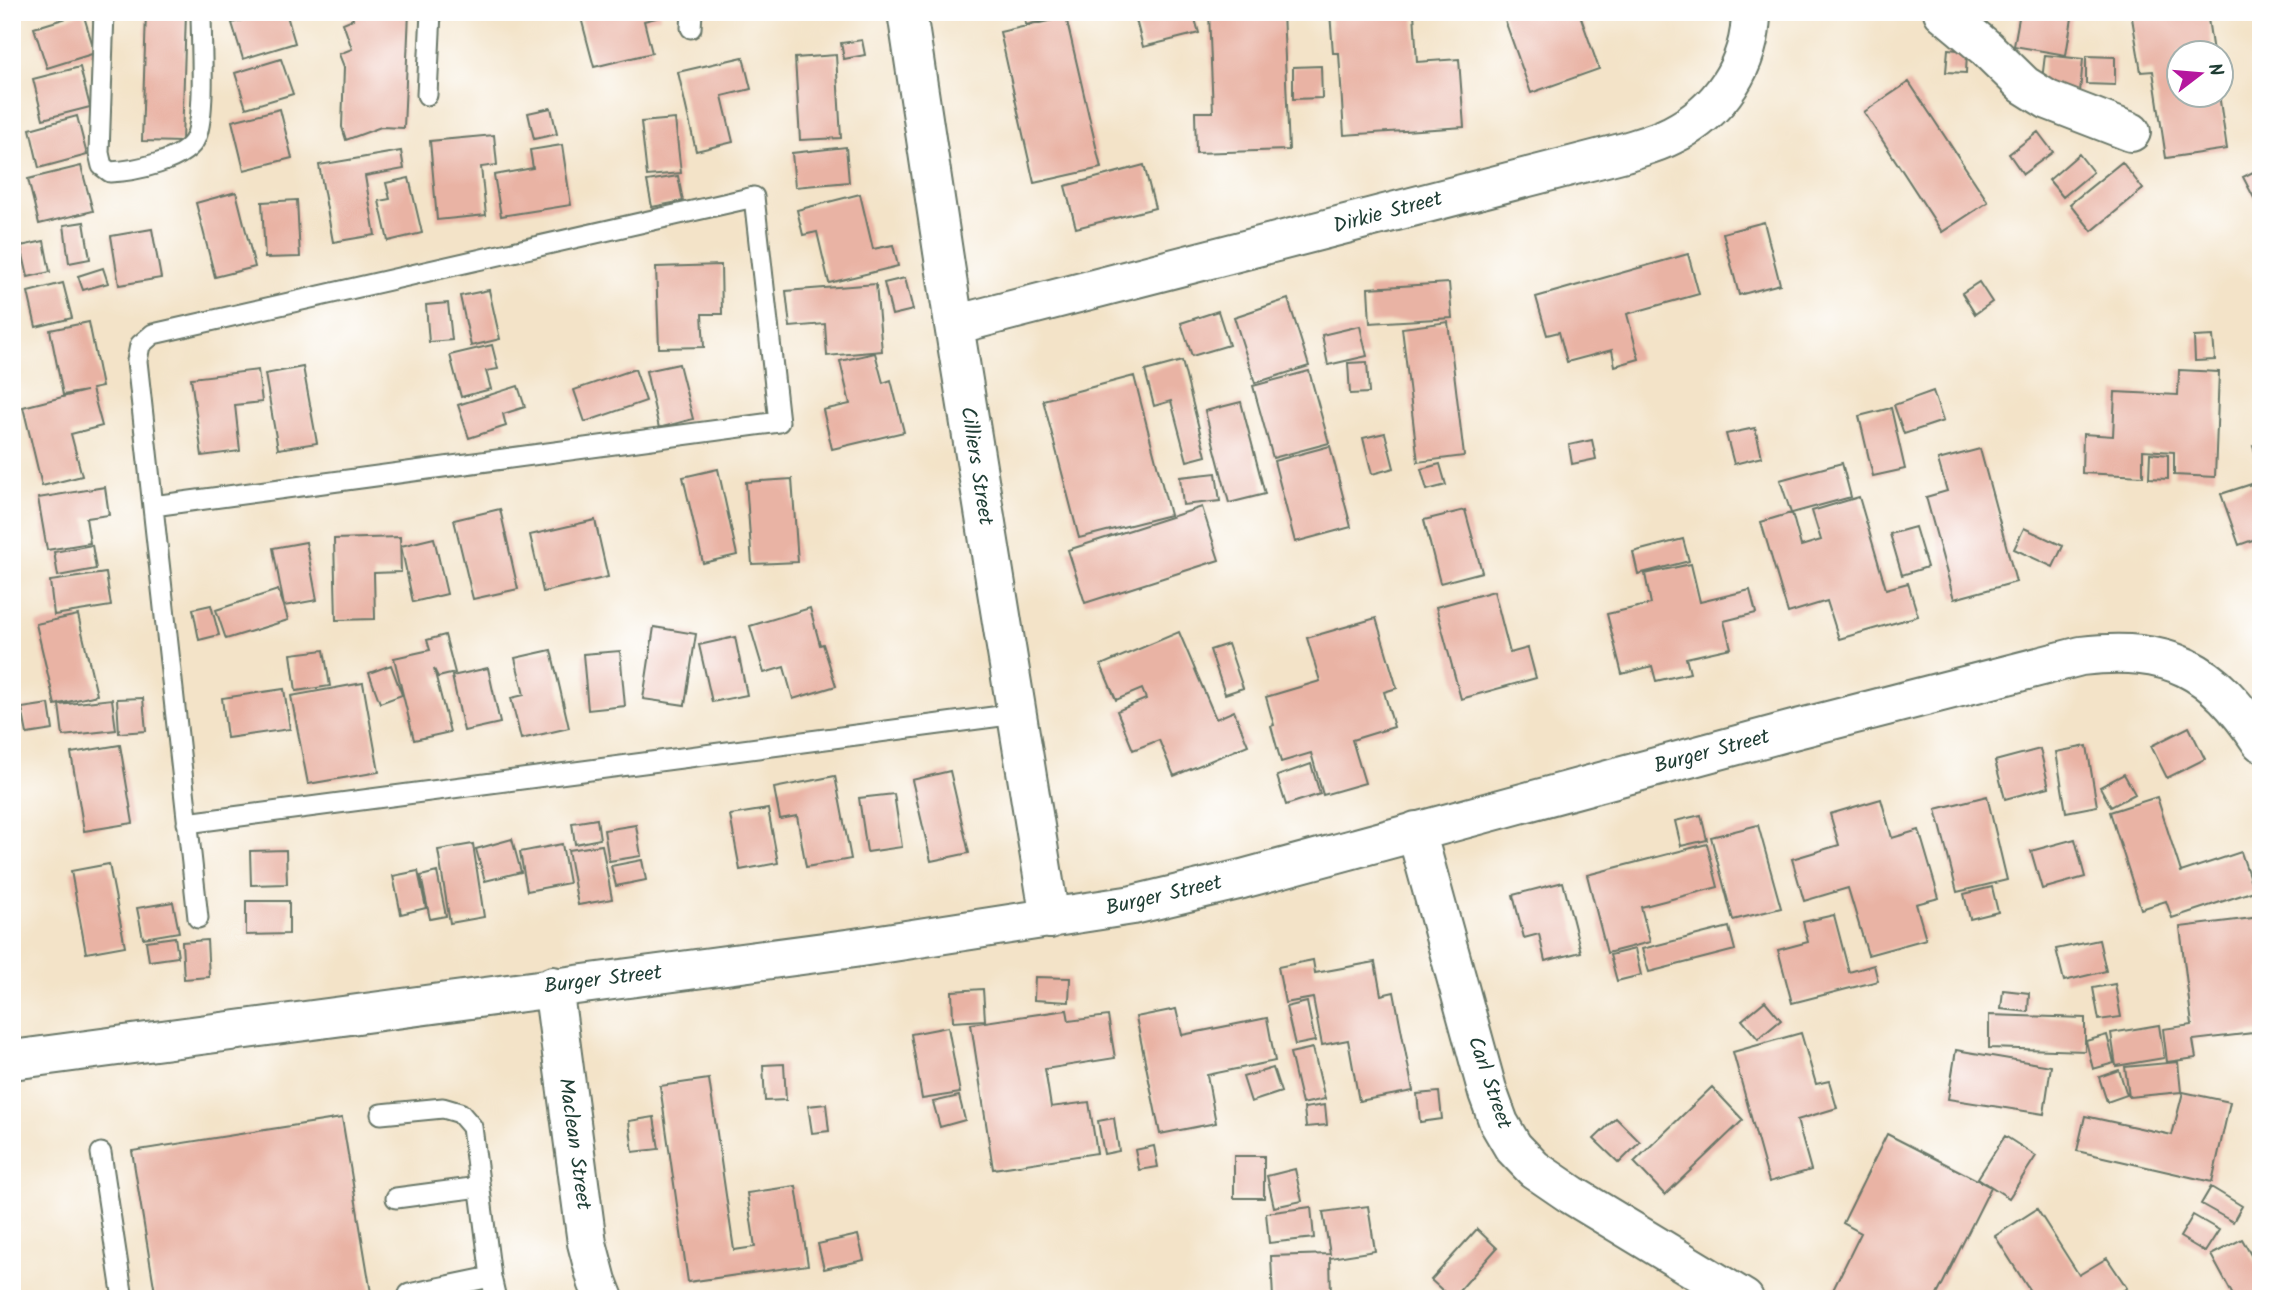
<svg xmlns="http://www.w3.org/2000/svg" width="2273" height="1311" viewBox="0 0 2273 1311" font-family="Kalam,sans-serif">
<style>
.building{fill:#e9b3a4}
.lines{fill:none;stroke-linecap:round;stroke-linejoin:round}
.lane-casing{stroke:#697768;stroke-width:23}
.street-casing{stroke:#697768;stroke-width:42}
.lane{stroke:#fff;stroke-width:19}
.street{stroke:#fff;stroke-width:38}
.labels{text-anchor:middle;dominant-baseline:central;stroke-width:5;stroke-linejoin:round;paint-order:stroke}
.street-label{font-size:21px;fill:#1f3d34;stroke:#fff}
</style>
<rect width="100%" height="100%" fill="#fff"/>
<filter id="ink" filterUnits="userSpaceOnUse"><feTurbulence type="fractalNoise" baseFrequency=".0143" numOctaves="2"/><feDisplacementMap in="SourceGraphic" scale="14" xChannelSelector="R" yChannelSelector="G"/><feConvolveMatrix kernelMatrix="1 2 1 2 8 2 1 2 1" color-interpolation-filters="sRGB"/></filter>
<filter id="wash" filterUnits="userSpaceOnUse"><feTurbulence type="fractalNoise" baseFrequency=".00686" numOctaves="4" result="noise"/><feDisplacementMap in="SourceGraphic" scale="28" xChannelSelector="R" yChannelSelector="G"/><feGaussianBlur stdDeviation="1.57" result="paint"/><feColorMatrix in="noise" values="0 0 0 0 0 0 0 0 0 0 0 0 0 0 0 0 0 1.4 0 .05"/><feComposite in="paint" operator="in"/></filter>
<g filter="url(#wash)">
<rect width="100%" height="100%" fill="#f3e3c8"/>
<g id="blocks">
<path class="building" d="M 146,12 L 186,12 L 182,142 L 142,141 Z
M 270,12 L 286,12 L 295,43 L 243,59 L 232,23 Z
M 351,12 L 409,12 L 404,128 L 381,127 L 346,140 L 342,127 L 344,67 L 339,54 L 352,49 L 343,23 L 353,19 Z
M 586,12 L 659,12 L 660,17 L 644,21 L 652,53 L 594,67 L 580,14 Z
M 1023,12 L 1072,12 L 1072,13 L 1026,25 Z
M 1134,12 L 1193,12 L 1199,33 L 1143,47 Z
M 1209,12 L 1283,12 L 1289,150 L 1196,153 L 1195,112 L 1213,112 Z
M 1330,12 L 1414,12 L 1417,62 L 1459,59 L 1464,127 L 1344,135 L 1339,53 L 1333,53 Z
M 1502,12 L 1579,12 L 1599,69 L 1531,93 Z
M 2020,12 L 2073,12 L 2066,55 L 2014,46 Z
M 2131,12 L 2207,12 L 2213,52 L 2178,52 L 2178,94 L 2219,94 L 2227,149 L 2166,158 L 2153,71 L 2141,72 Z
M 83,13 L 95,53 L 47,68 L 34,28 Z
M 1066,17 L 1101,168 L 1034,183 L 1000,32 Z
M 862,40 L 865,55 L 844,59 L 841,43 Z
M 1948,49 L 1967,51 L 1966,73 L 1946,72 Z
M 836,55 L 841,138 L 800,140 L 795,58 Z
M 2045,55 L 2083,59 L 2080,92 L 2041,88 Z
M 2086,56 L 2115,57 L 2115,85 L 2086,84 Z
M 743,57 L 751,89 L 722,96 L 733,142 L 696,151 L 678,72 Z
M 281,59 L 293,94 L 246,108 L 235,73 Z
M 1321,66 L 1322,98 L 1293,99 L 1293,67 Z
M 80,67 L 90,107 L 43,119 L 33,79 Z
M 1909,82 L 1988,202 L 1942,232 L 1864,112 Z
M 551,108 L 557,134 L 534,139 L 528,113 Z
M 280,109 L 292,158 L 244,170 L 232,121 Z
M 77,116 L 87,155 L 39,168 L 30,129 Z
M 675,119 L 681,173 L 647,176 L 641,122 Z
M 2038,132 L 2053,152 L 2023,174 L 2009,154 Z
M 494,135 L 497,165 L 481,167 L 486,215 L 437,220 L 430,141 Z
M 562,145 L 571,205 L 501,216 L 494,175 L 533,168 L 530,150 Z
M 846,147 L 849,182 L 795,187 L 792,153 Z
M 401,151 L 404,169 L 365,176 L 375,235 L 333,242 L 319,165 Z
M 2079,154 L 2093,172 L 2063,197 L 2049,180 Z
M 2122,162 L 2143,189 L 2092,231 L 2070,204 Z
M 1144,165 L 1155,208 L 1076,228 L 1065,186 Z
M 81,166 L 93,211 L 39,224 L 28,179 Z
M 2261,168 L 2261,197 L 2255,200 L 2243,177 Z
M 678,176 L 683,201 L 652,207 L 647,181 Z
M 409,178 L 422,233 L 388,241 L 379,201 L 390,199 L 386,183 Z
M 236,192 L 255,267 L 215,277 L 196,203 Z
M 860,194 L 873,249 L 893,245 L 898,266 L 829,283 L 817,232 L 803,235 L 797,210 Z
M 297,200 L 300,257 L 265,258 L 262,202 Z
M 84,222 L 90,259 L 69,263 L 64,225 Z
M 1764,222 L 1780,284 L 1739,295 L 1723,233 Z
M 152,229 L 161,278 L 119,285 L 111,236 Z
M 44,241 L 50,272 L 28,277 L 21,246 Z
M 1688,254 L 1699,294 L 1627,314 L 1639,359 L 1615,366 L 1612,350 L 1567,362 L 1559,332 L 1547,335 L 1536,297 Z
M 721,265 L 722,314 L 702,314 L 704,347 L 659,348 L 656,267 Z
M 103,268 L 108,283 L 83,290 L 78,276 Z
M 905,278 L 913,310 L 892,315 L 884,283 Z
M 1979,282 L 1992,302 L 1975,314 L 1962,293 Z
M 63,283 L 72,318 L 36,327 L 28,292 Z
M 1449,283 L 1452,318 L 1370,323 L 1368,288 Z
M 876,284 L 882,351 L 827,356 L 825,324 L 790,327 L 786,291 Z
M 489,290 L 500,339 L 471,346 L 460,296 Z
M 1288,299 L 1309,366 L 1255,383 L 1234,317 Z
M 448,303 L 452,340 L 429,342 L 426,305 Z
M 1218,311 L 1229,345 L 1192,356 L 1181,323 Z
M 89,322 L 102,387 L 92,389 L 102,426 L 71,434 L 82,476 L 42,486 L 23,407 L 86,391 L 63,395 L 50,330 Z
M 1448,322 L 1464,456 L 1418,462 L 1402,328 Z
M 1360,326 L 1367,356 L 1328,365 L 1322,335 Z
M 2213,336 L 2215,360 L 2195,361 L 2194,337 Z
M 492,345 L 498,369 L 486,371 L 491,389 L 461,397 L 450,355 Z
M 875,353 L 883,383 L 891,380 L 904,432 L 832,449 L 823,410 L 850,404 L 840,361 Z
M 1182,361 L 1206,456 L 1187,461 L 1171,401 L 1154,406 L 1145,371 Z
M 1367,362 L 1369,393 L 1350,394 L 1348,363 Z
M 679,364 L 693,419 L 659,428 L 646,371 Z
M 303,367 L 317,443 L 278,449 L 265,374 Z
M 635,369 L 646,401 L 585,422 L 574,390 Z
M 258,370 L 262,402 L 235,405 L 240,451 L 202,456 L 191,378 Z
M 2179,370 L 2219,372 L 2215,477 L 2174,475 L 2174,452 L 2143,450 L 2143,476 L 2082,473 L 2083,434 L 2113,436 L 2115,392 L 2178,395 Z
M 1309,371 L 1329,443 L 1273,458 L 1253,386 Z
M 1134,376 L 1170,515 L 1079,538 L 1043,400 Z
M 518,386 L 525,407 L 503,414 L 506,426 L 469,438 L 458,405 Z
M 1933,391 L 1943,421 L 1904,434 L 1894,405 Z
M 1241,402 L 1265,494 L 1229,503 L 1205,411 Z
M 1891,408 L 1905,469 L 1873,476 L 1859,416 Z
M 1755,428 L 1762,457 L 1734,464 L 1726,434 Z
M 1385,433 L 1394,468 L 1372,474 L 1363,438 Z
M 1592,440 L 1596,459 L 1572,464 L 1569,445 Z
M 2261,444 L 2261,467 L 2260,467 L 2253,446 Z
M 1330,446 L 1351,527 L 1295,542 L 1274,461 Z
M 1980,449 L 2016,582 L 1954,599 L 1926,497 L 1947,491 L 1938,460 Z
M 2150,453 L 2168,455 L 2168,479 L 2149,478 Z
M 1842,463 L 1851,497 L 1792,513 L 1801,546 L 1821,540 L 1812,511 L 1859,497 L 1886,589 L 1908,583 L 1918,616 L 1839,639 L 1827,601 L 1788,613 L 1761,522 L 1791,513 L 1780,480 Z
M 1440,464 L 1446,485 L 1427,490 L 1421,469 Z
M 718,469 L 737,555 L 703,563 L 683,477 Z
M 1216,473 L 1220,501 L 1183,505 L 1180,477 Z
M 792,479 L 798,562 L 752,564 L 746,482 Z
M 2261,481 L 2261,537 L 2239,545 L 2221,494 Z
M 105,487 L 109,515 L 86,518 L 90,543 L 47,550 L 38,498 Z
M 1202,507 L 1219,560 L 1085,603 L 1068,550 Z
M 500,509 L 518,589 L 473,599 L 454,520 Z
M 1465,510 L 1482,572 L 1440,583 L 1424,520 Z
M 595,520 L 608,577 L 543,592 L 530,535 Z
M 1915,527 L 1927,567 L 1902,575 L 1890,534 Z
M 2024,528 L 2063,546 L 2053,567 L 2014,549 Z
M 400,537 L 401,572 L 374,573 L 375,619 L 336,620 L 334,539 Z
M 434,538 L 447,594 L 413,602 L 401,546 Z
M 1683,539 L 1689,561 L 1638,574 L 1633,552 Z
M 306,542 L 317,600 L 284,606 L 288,620 L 226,639 L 216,610 L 278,590 L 284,606 L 273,548 Z
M 92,545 L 96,569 L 58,576 L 54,552 Z
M 1691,564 L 1700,602 L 1750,590 L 1756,613 L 1724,621 L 1731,648 L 1686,658 L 1690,673 L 1656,681 L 1652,666 L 1622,674 L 1607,614 L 1651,604 L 1645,574 Z
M 106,573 L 111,606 L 54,615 L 50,581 Z
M 1494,591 L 1510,653 L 1528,648 L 1536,678 L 1461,699 L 1436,607 Z
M 211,605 L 219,635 L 199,640 L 193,609 Z
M 810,608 L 820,645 L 823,644 L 836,686 L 793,699 L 784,667 L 764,673 L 750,626 Z
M 78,615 L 97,695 L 55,705 L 36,624 Z
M 1376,618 L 1397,688 L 1384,692 L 1394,727 L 1352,740 L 1365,783 L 1323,795 L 1311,753 L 1281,762 L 1271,726 L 1274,725 L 1266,697 L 1320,681 L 1307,638 Z
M 654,627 L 696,634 L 685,705 L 643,699 Z
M 1179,632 L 1216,719 L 1234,711 L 1248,745 L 1174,776 L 1159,740 L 1133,750 L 1117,711 L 1146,699 L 1142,689 L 1116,700 L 1101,665 Z
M 445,635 L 455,673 L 438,677 L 434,669 L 450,732 L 414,740 L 394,658 L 430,650 L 427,640 Z
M 735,637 L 747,695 L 712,702 L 699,645 Z
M 1228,644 L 1243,688 L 1225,694 L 1210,650 Z
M 324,650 L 330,686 L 296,691 L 291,654 Z
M 551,650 L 569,728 L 521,739 L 511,698 L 524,695 L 515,658 Z
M 620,651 L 625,706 L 588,710 L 583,654 Z
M 391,665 L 402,695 L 380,703 L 369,673 Z
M 488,668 L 500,723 L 464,731 L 452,676 Z
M 363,683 L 379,772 L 308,784 L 291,696 Z
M 284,689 L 290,729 L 227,738 L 222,698 Z
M 143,698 L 146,731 L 119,733 L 117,699 Z
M 112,699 L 116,730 L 63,736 L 59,705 Z
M 49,704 L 53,730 L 27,734 L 22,708 Z
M 2189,727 L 2205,759 L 2167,778 L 2151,746 Z
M 120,745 L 133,823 L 84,831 L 71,753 Z
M 2087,746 L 2097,806 L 2066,812 L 2056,752 Z
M 2040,749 L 2049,787 L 2005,799 L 1995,761 Z
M 1311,764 L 1320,794 L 1286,805 L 1277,776 Z
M 950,771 L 969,853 L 931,861 L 912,780 Z
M 2124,774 L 2135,794 L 2111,807 L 2100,787 Z
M 835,776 L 851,859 L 806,867 L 797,816 L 780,819 L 774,788 Z
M 894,794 L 902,847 L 867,852 L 859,798 Z
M 1987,796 L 2007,880 L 1957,892 L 1936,809 Z
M 2157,797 L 2181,872 L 2241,852 L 2254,891 L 2172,918 L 2166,901 L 2141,909 L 2110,812 Z
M 1881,799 L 1892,838 L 1919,830 L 1939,898 L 1916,904 L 1926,939 L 1868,955 L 1848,888 L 1804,901 L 1792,859 L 1839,845 L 1830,814 Z
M 768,809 L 778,863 L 740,870 L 730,815 Z
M 1701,815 L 1707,840 L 1681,846 L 1675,821 Z
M 597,819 L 600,839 L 575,844 L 572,823 Z
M 636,825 L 641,856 L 609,861 L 604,830 Z
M 1758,825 L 1781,908 L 1733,920 L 1711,837 Z
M 512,839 L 521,872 L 485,881 L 476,849 Z
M 2075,839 L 2085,877 L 2042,889 L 2031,851 Z
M 473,844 L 484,917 L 450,923 L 438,850 Z
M 562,844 L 569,883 L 527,891 L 520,852 Z
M 1707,844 L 1718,887 L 1641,907 L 1650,942 L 1607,953 L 1587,875 Z
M 602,845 L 612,899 L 578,905 L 568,850 Z
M 286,850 L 287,884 L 251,885 L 250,851 Z
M 642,860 L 646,880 L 616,886 L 611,866 Z
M 109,864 L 125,946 L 86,953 L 71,871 Z
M 418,871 L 426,908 L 401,914 L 393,876 Z
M 437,872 L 446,916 L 430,919 L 421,876 Z
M 1563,882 L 1581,952 L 1545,961 L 1539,934 L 1524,938 L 1513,895 Z
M 1992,887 L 1998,912 L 1970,919 L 1964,894 Z
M 246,901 L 289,901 L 289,934 L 246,935 Z
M 173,902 L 179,932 L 143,938 L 137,908 Z
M 1834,915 L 1849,972 L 1874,965 L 1878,981 L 1792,1003 L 1778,950 L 1808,942 L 1803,922 Z
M 2261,917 L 2261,1032 L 2193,1040 L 2196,1058 L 2167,1062 L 2163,1029 L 2192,1025 L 2180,927 Z
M 1729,927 L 1735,950 L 1649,972 L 1642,949 Z
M 175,937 L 178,957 L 149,961 L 146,941 Z
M 207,940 L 209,977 L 184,979 L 182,942 Z
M 2099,940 L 2106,971 L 2064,981 L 2056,949 Z
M 1635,949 L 1641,975 L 1617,981 L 1610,955 Z
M 1313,960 L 1315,973 L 1375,962 L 1381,995 L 1394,992 L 1413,1091 L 1359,1101 L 1348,1040 L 1322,1045 L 1313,998 L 1285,1003 L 1278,967 Z
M 1035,977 L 1070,978 L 1069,1002 L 1034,1000 Z
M 2115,984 L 2121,1017 L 2099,1020 L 2093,988 Z
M 983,989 L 985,1020 L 953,1022 L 952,991 Z
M 2003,990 L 2029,993 L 2028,1012 L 2001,1009 Z
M 1765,1001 L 1781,1020 L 1758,1039 L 1742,1020 Z
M 1307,1002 L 1315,1041 L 1295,1045 L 1286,1007 Z
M 1176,1009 L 1182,1035 L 1267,1018 L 1275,1061 L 1207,1075 L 1216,1123 L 1160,1134 L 1136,1017 Z
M 1067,1010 L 1069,1021 L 1108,1016 L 1115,1058 L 1045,1069 L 1051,1107 L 1089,1102 L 1097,1153 L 993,1169 L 971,1024 Z
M 1989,1015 L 2085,1018 L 2085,1051 L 1989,1048 Z
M 2159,1025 L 2164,1058 L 2116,1066 L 2111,1033 Z
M 948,1027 L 960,1093 L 922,1099 L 911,1034 Z
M 1801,1033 L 1816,1084 L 1829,1081 L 1837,1108 L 1797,1120 L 1811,1170 L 1769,1182 L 1733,1052 Z
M 2107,1035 L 2114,1063 L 2093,1069 L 2086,1041 Z
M 1313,1048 L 1325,1099 L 1302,1104 L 1290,1053 Z
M 1956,1050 L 2051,1066 L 2044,1114 L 1948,1099 Z
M 2178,1062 L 2181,1092 L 2129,1097 L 2125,1067 Z
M 784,1064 L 786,1100 L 765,1101 L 763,1065 Z
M 1273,1068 L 1281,1092 L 1251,1102 L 1243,1077 Z
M 2119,1070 L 2127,1095 L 2107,1102 L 2099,1077 Z
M 709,1079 L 734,1250 L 755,1247 L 747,1193 L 796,1186 L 808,1265 L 688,1282 L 660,1086 Z
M 1712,1087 L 1743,1120 L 1665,1195 L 1634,1162 Z
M 1439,1092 L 1442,1119 L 1420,1122 L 1417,1094 Z
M 2183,1092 L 2230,1102 L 2212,1182 L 2077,1151 L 2085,1116 L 2172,1135 Z
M 959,1096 L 965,1120 L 940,1127 L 933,1102 Z
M 826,1104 L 829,1131 L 812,1133 L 808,1106 Z
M 1325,1105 L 1327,1125 L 1306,1127 L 1304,1108 Z
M 654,1117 L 659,1149 L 633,1152 L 629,1121 Z
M 342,1118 L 372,1299 L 156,1299 L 132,1151 Z
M 1114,1118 L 1119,1151 L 1104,1154 L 1098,1121 Z
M 1616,1118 L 1640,1142 L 1619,1163 L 1594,1139 Z
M 1887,1134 L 1991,1187 L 1935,1299 L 1831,1299 L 1829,1298 L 1861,1233 L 1843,1223 Z
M 2005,1136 L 2036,1156 L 2009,1198 L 1978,1178 Z
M 1154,1146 L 1158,1167 L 1139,1170 L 1135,1150 Z
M 1234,1156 L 1264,1156 L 1264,1198 L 1234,1198 Z
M 1295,1169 L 1302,1201 L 1274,1207 L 1267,1176 Z
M 2211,1187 L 2242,1206 L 2233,1222 L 2201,1204 Z
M 1368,1206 L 1375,1251 L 1330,1258 L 1331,1295 L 1346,1294 L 1346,1299 L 1273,1299 L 1271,1256 L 1330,1254 L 1323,1212 Z
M 1311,1207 L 1314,1238 L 1269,1243 L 1266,1213 Z
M 2037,1209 L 2079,1275 L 2107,1258 L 2127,1288 L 2110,1299 L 2035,1299 L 1995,1236 Z
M 2193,1215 L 2219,1230 L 2205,1252 L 2180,1237 Z
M 1477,1229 L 1497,1248 L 1452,1299 L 1431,1280 Z
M 858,1235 L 864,1260 L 824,1269 L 818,1244 Z
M 2242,1239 L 2261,1273 L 2261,1299 L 2235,1299 L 2211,1255 Z"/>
</g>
</g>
<g filter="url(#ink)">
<use href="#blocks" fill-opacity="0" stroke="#697768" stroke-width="2"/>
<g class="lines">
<g class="lane-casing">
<path id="lane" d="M 104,12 L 99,153 L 102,166 L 110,172 C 133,171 187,161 196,137 C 206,112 201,42 201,12
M 691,28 L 692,12
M 427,95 L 431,12
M 153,506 L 779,422 L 754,197 L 153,334 L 140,345 L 137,361 L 198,918
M 187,823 L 1016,714
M 381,1114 L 443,1108 L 460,1113 L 472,1127 L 491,1277 L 496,1299
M 101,1153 L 123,1299
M 396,1198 L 479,1187
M 409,1294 L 491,1277"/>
</g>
<g class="street-casing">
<path id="street" d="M 907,12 L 954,325 L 1050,919
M 1943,12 L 1986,48 L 2024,85 L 2048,100 L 2131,132
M 954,325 L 1625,152 C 1640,147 1657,143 1672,135 C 1719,112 1751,65 1751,12
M 1416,831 L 1488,1093 L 1499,1123 L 1513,1147 L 1534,1169 L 1572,1195 L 1744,1299
M 553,986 L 587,1243 L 597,1281 L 604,1299
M 12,1060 L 854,948 L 1133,905 L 1242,879 L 1793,730 L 2081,656 C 2170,646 2212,668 2261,742"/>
</g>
<use href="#lane" class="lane"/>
<use href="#street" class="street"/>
</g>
</g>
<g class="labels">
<g class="street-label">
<text transform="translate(1388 213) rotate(-15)">Dirkie Street</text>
<text transform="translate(976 466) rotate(81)">Cilliers Street</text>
<text transform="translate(1712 752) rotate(-15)">Burger Street</text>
<text transform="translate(1164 896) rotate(-13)">Burger Street</text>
<text transform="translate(603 980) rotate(-7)">Burger Street</text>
<text transform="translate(1489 1083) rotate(71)">Carl Street</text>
<text transform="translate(574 1144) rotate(82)">Maclean Street</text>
</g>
</g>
<rect width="2273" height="1311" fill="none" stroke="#fff" stroke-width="42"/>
<g transform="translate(2200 74) rotate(74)"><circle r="33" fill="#ffffff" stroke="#a5b1ae" stroke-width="2"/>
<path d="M0-5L12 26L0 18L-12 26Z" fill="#b5179e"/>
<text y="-10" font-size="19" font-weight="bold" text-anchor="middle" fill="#1f3d34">N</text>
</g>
</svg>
